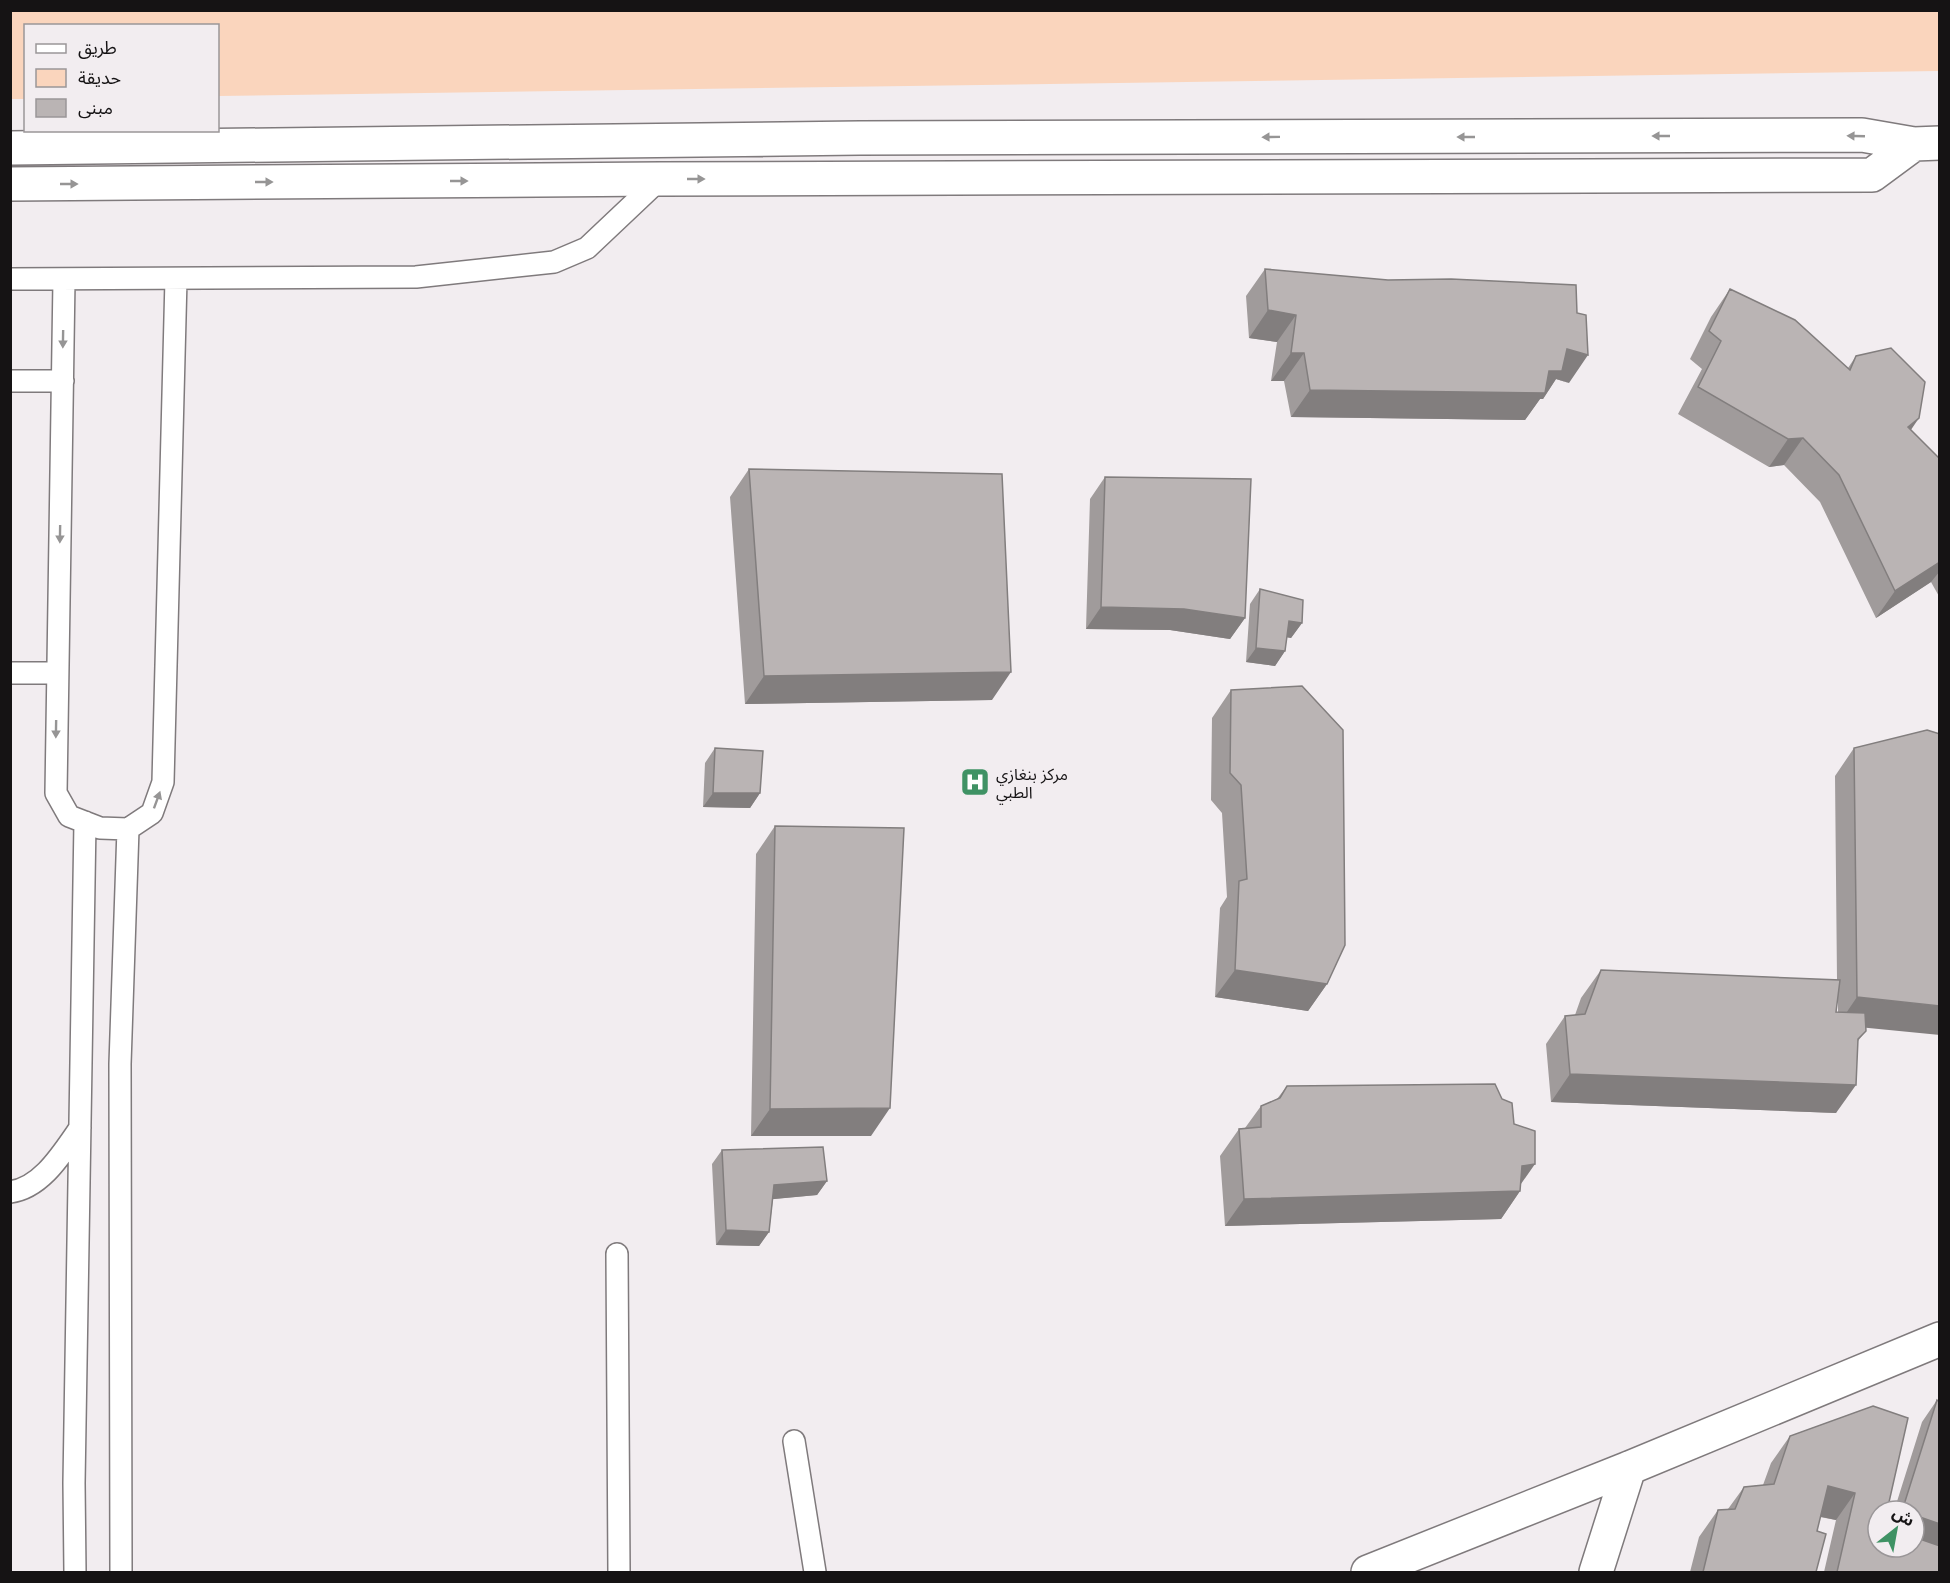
<svg xmlns="http://www.w3.org/2000/svg" width="1950" height="1583" viewBox="0 0 1950 1583" font-family="Lato,'Noto Sans Arabic',sans-serif">
<style>
.green{fill:#fad5bd}
.lines{fill:none;stroke-linecap:round;stroke-linejoin:round}
.lane-casing{stroke:#7f7a7c;stroke-width:24}
.street-casing{stroke:#7f7a7c;stroke-width:36}
.secondary-casing{stroke:#7f7a7c;stroke-width:36}
.lane{stroke:#fff;stroke-width:21}
.street{stroke:#fff;stroke-width:33}
.secondary{stroke:#fff;stroke-width:33}
.wall{fill:#a09b9b;fill-rule:evenodd}
.shaded-wall{fill:#827e7e}
.building{fill:#bab4b4;stroke:#827e7e;stroke-width:1.5}
.oneway{fill:#969595}
.labels{text-anchor:middle;dominant-baseline:central;stroke-width:4.5;stroke-linejoin:round;paint-order:stroke}
.poi-label{font-size:16px;fill:#151314;stroke:#f2edf0;text-anchor:start}
</style>
<rect width="100%" height="100%" fill="#f2edf0"/>
<path class="green" d="M 1939,10 L 1939,71 L 218,96 L 218,26 L 26,26 L 25,99 L 10,99 L 11,10 Z"/>
<g class="lines">
<g class="lane-casing">
<path id="lane" d="M 10,279 L 416,277 L 554,262 L 587,248 L 660,179
M 64,280 L 56,793 L 69,816 L 100,828 L 128,829 L 152,813 L 163,782 L 176,279
M 10,381 L 63,381
M 10,673 L 57,673
M 10,1192 C 42,1188 63,1152 80,1128
M 617,1254 L 619,1572
M 794,1441 L 815,1572
M 75,1572 L 74,1483 L 85,822
M 121,1572 L 120,1064 L 128,829"/>
</g>
<g class="street-casing">
<path id="street" d="M 1368,1572 L 1629,1468 L 1940,1339
M 1596,1572 L 1629,1468"/>
</g>
<g class="secondary-casing">
<path id="secondary" d="M 10,148 L 860,138 L 1862,135 L 1914,144 L 1940,143
M 10,184 L 660,179 L 1872,175 L 1914,144"/>
</g>
<use href="#lane" class="lane"/>
<use href="#street" class="street"/>
<use href="#secondary" class="secondary"/>
</g>
<path class="wall" d="M 1265,269 L 1569,383 L 1556,379 L 1543,399 L 1540,399 L 1525,420 L 1291,417 L 1284,381 L 1271,381 L 1277,342 L 1249,338 L 1246,296 Z
M 1730,289 L 1848,368 L 1856,356 L 1911,430 L 1940,459 L 1940,598 L 1931,582 L 1876,618 L 1820,502 L 1784,465 L 1769,467 L 1678,414 L 1702,369 L 1690,359 L 1711,317 Z
M 749,469 L 992,700 L 745,704 L 730,497 Z
M 1105,477 L 1245,618 L 1230,639 L 1170,630 L 1086,629 L 1090,499 Z
M 1260,589 L 1302,623 L 1291,638 L 1287,637 L 1285,651 L 1275,666 L 1246,662 L 1250,604 Z
M 1231,690 L 1327,984 L 1308,1011 L 1215,997 L 1220,908 L 1227,897 L 1222,813 L 1211,800 L 1212,718 Z
M 715,748 L 760,793 L 750,808 L 703,807 L 705,763 Z
M 1854,748 L 1866,1031 L 1858,1041 L 1836,1113 L 1551,1102 L 1546,1044 L 1565,1016 L 1575,1015 L 1581,998 L 1601,970 L 1837,980 L 1835,776 ZM 1838,995 L 1838,1012 L 1836,1012 Z
M 775,826 L 871,1136 L 751,1136 L 756,854 Z
M 1287,1086 L 1520,1186 L 1520,1191 L 1501,1219 L 1225,1226 L 1220,1156 L 1239,1129 L 1245,1128 L 1261,1106 L 1277,1099 Z
M 722,1150 L 827,1181 L 817,1195 L 773,1199 L 769,1232 L 759,1246 L 716,1245 L 712,1164 Z
M 1937,1400 L 1940,1572 L 1824,1572 L 1836,1520 L 1820,1517 L 1817,1531 L 1816,1572 L 1690,1572 L 1699,1537 L 1718,1510 L 1728,1509 L 1744,1487 L 1763,1485 L 1771,1463 L 1790,1436 L 1873,1406 L 1878,1547 L 1914,1511 L 1894,1511 L 1922,1422 Z"/>
<path class="shaded-wall" d="M 1268,310 L 1296,315 L 1277,342 L 1249,338 Z
M 1567,349 L 1588,355 L 1569,383 L 1556,379 L 1543,399 L 1540,399 L 1525,420 L 1291,417 L 1310,390 L 1549,371 Z
M 1291,353 L 1304,353 L 1284,381 L 1271,381 Z
M 1919,418 L 1900,446 L 1908,427 Z
M 1803,438 L 1784,465 L 1769,467 L 1788,439 Z
M 1940,562 L 1940,571 L 1931,582 L 1876,618 L 1895,591 Z
M 1101,607 L 1184,609 L 1245,618 L 1230,639 L 1170,630 L 1086,629 Z
M 1289,621 L 1302,623 L 1291,638 L 1279,636 Z
M 1256,648 L 1285,651 L 1275,666 L 1246,662 Z
M 1011,672 L 992,700 L 745,704 L 764,676 Z
M 713,793 L 760,793 L 750,808 L 703,807 Z
M 1235,970 L 1327,984 L 1308,1011 L 1215,997 Z
M 1857,997 L 1940,1006 L 1940,1035 L 1838,1025 Z
M 1570,1074 L 1856,1085 L 1836,1113 L 1551,1102 Z
M 890,1108 L 871,1136 L 751,1136 L 770,1109 Z
M 1535,1164 L 1516,1191 L 1520,1191 L 1501,1219 L 1225,1226 L 1244,1199 Z
M 827,1181 L 817,1195 L 764,1200 L 774,1185 Z
M 726,1230 L 769,1232 L 759,1246 L 716,1245 Z
M 1828,1486 L 1855,1493 L 1836,1520 L 1808,1514 Z
M 1914,1515 L 1940,1524 L 1940,1550 L 1914,1541 Z"/>
<path class="building" d="M 1265,269 L 1388,280 L 1451,279 L 1576,285 L 1577,313 L 1586,315 L 1588,355 L 1567,349 L 1562,371 L 1549,371 L 1545,393 L 1310,390 L 1304,353 L 1291,353 L 1296,315 L 1268,310 Z
M 1730,289 L 1795,320 L 1850,370 L 1856,356 L 1891,348 L 1925,382 L 1919,418 L 1908,427 L 1940,459 L 1940,562 L 1895,591 L 1839,475 L 1803,438 L 1788,439 L 1698,387 L 1721,341 L 1709,331 Z
M 749,469 L 1002,474 L 1011,672 L 764,676 Z
M 1105,477 L 1251,479 L 1245,618 L 1184,609 L 1101,607 Z
M 1260,589 L 1303,600 L 1302,623 L 1289,621 L 1285,651 L 1256,648 Z
M 1302,686 L 1343,730 L 1345,945 L 1327,984 L 1235,970 L 1239,881 L 1247,879 L 1241,785 L 1230,773 L 1231,690 Z
M 1927,730 L 1940,734 L 1940,1006 L 1857,997 L 1854,748 Z
M 715,748 L 763,751 L 760,793 L 713,793 Z
M 775,826 L 904,828 L 890,1108 L 770,1109 Z
M 1601,970 L 1840,980 L 1836,1012 L 1865,1013 L 1866,1031 L 1858,1039 L 1856,1085 L 1570,1074 L 1565,1016 L 1585,1014 Z
M 1495,1084 L 1502,1099 L 1512,1103 L 1514,1124 L 1535,1131 L 1535,1164 L 1522,1166 L 1520,1191 L 1244,1199 L 1239,1129 L 1261,1127 L 1261,1106 L 1280,1098 L 1287,1086 Z
M 823,1147 L 827,1181 L 774,1185 L 769,1232 L 726,1230 L 722,1150 Z
M 1937,1400 L 1940,1402 L 1940,1524 L 1914,1515 L 1914,1511 L 1902,1511 Z
M 1873,1406 L 1908,1418 L 1887,1511 L 1878,1511 L 1878,1547 L 1914,1547 L 1914,1537 L 1940,1546 L 1940,1572 L 1837,1572 L 1855,1493 L 1828,1486 L 1817,1531 L 1826,1534 L 1816,1572 L 1703,1572 L 1718,1510 L 1735,1509 L 1744,1487 L 1774,1484 L 1790,1436 Z"/>
<defs><path id="oneway-solid" d="M-6-.8H1V-3.2L6.5 0L1 3.2V.8H-6Z" transform="scale(1.5)"/></defs>
<g class="oneway">
<use href="#oneway-solid" transform="translate(1661 136) rotate(180)"/>
<use href="#oneway-solid" transform="translate(1856 136) rotate(-178)"/>
<use href="#oneway-solid" transform="translate(1271 137) rotate(179)"/>
<use href="#oneway-solid" transform="translate(1466 137) rotate(180)"/>
<use href="#oneway-solid" transform="translate(696 179)"/>
<use href="#oneway-solid" transform="translate(459 181)"/>
<use href="#oneway-solid" transform="translate(264 182)"/>
<use href="#oneway-solid" transform="translate(69 184)"/>
<use href="#oneway-solid" transform="translate(63 339) rotate(91)"/>
<use href="#oneway-solid" transform="translate(60 534) rotate(91)"/>
<use href="#oneway-solid" transform="translate(56 729) rotate(91)"/>
<use href="#oneway-solid" transform="translate(157 800) rotate(-70)"/>
</g>
<defs>
<g id="hospital-square" transform="scale(1.5)"><rect x="-9" y="-9" width="18" height="18" rx="4" fill="#3f9264" stroke="#f2edf0"/><path d="M-5-5h3v3.5h4V-5h3V5h-3V1.5h-4V5h-3Z" fill="#fff"/></g>
</defs>
<g fill-rule="evenodd">
<use href="#hospital-square" x="975" y="782"/>
</g>
<g class="labels">
<g class="poi-label">
<text x="996" y="773">مركز بنغازي<tspan x="996" dy="18">الطبي</tspan></text>
</g>
</g>
<rect width="1950" height="1583" fill="none" stroke="#151314" stroke-width="24"/>
<rect x="24" y="24" width="195" height="108" fill="#f2edf0" stroke="#9a9698" stroke-width="1.5"/>
<rect x="36" y="44" width="30" height="9" fill="#ffffff" stroke="#9a9698" stroke-width="1.5"/>
<text x="78" y="54" font-size="18" fill="#151314">طريق</text>
<rect x="36" y="69" width="30" height="18" fill="#fad5bd" stroke="#9a9698" stroke-width="1.5"/>
<text x="78" y="84" font-size="18" fill="#151314">حديقة</text>
<rect x="36" y="99" width="30" height="18" fill="#bab4b4" stroke="#9a9698" stroke-width="1.5"/>
<text x="78" y="114" font-size="18" fill="#151314">مبنى</text>
<g transform="translate(1896 1529) rotate(31)"><circle r="28" fill="#f2edf0" stroke="#9a9698" stroke-width="1.5"/>
<path d="M0-4.5L10 22L0 15L-10 22Z" fill="#3f9264"/>
<text y="-9" font-size="16" font-weight="bold" text-anchor="middle" fill="#151314">ش</text>
</g>
</svg>
